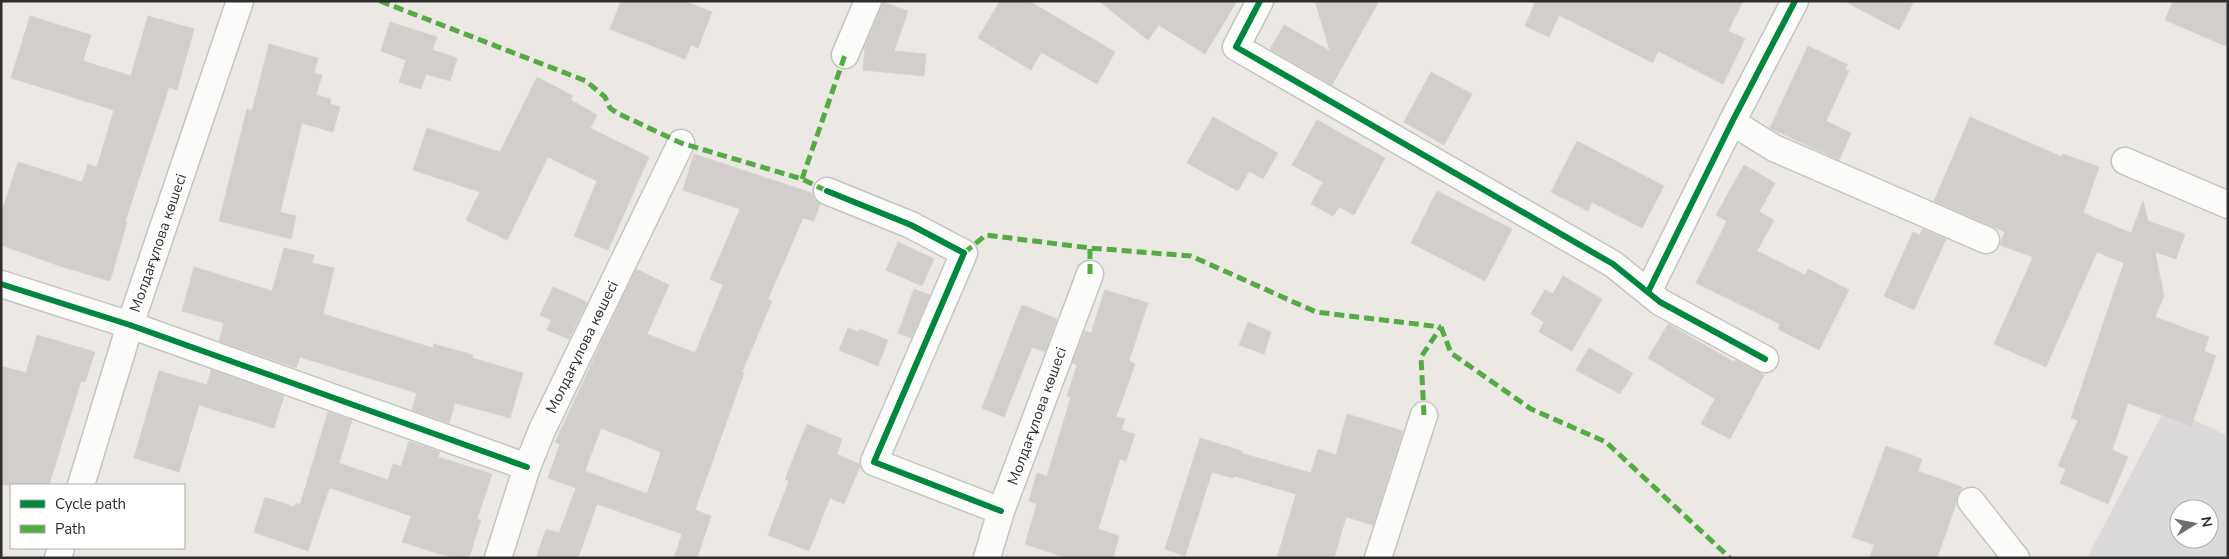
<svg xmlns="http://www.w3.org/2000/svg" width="2229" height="559" viewBox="0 0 2229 559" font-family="'Nunito Sans',sans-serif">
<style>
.industrial{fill:#dcd9db;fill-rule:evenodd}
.building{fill:#d1cecb;stroke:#d7d4d0;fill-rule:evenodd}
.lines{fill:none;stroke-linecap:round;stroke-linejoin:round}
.minor-casing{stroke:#c5c4c5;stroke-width:29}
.minor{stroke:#fcfcfb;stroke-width:26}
.quiet{stroke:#54ab44;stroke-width:5;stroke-dasharray:10 5;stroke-linecap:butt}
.cycleway-casing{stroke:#fff;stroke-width:9}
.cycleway{stroke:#00873e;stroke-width:6}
.labels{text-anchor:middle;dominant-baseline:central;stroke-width:5;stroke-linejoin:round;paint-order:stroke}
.street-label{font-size:15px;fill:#2e2e2e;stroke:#fff}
</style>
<rect width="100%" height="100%" fill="#ece8e4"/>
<path class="industrial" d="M 2166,407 L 2228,436 L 2228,558 L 2087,558 ZM 2179,509 L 2209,509 L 2209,539 L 2179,539 Z"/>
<path class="building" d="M 621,1 L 685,1 L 712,12 L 698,48 L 691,45 L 685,59 L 610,29 Z
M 1000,1 L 1029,1 L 1115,52 L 1097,84 L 1041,52 L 1031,70 L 978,38 Z
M 1099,1 L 1237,1 L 1205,54 L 1159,25 L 1148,40 Z
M 1315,1 L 1379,1 L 1332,85 L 1270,49 L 1284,25 L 1330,51 Z
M 1531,1 L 1743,1 L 1728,31 L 1745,39 L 1723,84 L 1658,51 L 1653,63 L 1559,15 L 1549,37 L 1525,26 L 1535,3 Z
M 1844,1 L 1914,1 L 1899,30 Z
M 2173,1 L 2228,1 L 2228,47 L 2165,20 Z
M 883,2 L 908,11 L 894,51 L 926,54 L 924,76 L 863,70 L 865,47 Z
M 30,16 L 91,35 L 83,61 L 131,76 L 148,16 L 194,29 L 177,90 L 169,87 L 125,222 L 127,222 L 110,281 L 60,266 L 1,245 L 1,214 L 18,162 L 82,182 L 88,164 L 97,167 L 114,110 L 11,78 Z
M 390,22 L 437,37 L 432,50 L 457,58 L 450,81 L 426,74 L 421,89 L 399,82 L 406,60 L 381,51 Z
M 269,44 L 318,58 L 314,73 L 322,75 L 316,95 L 331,99 L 330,104 L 340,107 L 333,132 L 302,123 L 280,212 L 296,216 L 291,239 L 219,221 L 247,109 L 252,111 Z
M 1808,46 L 1848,65 L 1845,69 L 1849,71 L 1826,121 L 1851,133 L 1839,160 L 1770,128 Z
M 1431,72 L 1472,94 L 1444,145 L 1404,122 Z
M 537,77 L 573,96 L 571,100 L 597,115 L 590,128 L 649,157 L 608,250 L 574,236 L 597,181 L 548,157 L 507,240 L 466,220 L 480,192 L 413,170 L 427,128 L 500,152 Z
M 1213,117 L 1278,153 L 1263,179 L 1249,171 L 1238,191 L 1187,163 Z
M 1970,117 L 2062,157 L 2063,154 L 2099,167 L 2083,213 L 2131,233 L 2143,201 L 2148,221 L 2185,234 L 2176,259 L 2155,252 L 2164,296 L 2155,317 L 2209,337 L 2204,351 L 2216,356 L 2191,426 L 2128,403 L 2112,450 L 2128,457 L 2108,504 L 2060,483 L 2066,469 L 2058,466 L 2078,420 L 2071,418 L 2124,263 L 2097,252 L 2046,367 L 1994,344 L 2033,257 L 2000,245 L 2005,232 L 1934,201 Z
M 1317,120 L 1385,158 L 1354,215 L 1339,207 L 1333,216 L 1311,204 L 1323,182 L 1292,165 Z
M 1577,141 L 1664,186 L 1642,228 L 1592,202 L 1588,211 L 1551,192 Z
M 694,154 L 812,193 L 815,200 L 820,204 L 814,221 L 803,218 L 768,299 L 772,301 L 742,372 L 744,373 L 695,510 L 711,516 L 697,558 L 674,558 L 682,534 L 597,504 L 578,558 L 536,558 L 546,529 L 559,533 L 576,488 L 548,478 L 560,444 L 555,442 L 636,269 L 669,285 L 647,334 L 695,353 L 723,285 L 710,279 L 740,209 L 683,190 ZM 601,428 L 661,452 L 647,494 L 585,471 Z
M 1744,165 L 1775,183 L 1759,212 L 1774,220 L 1757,251 L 1805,275 L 1808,269 L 1849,290 L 1819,350 L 1778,329 L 1780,324 L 1696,283 L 1727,221 L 1716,215 Z
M 1437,191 L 1512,229 L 1485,281 L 1411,243 Z
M 1922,229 L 1946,239 L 1914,310 L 1884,296 L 1913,232 L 1920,235 Z
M 898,242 L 934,259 L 922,286 L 886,270 Z
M 284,248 L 314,255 L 312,263 L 334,268 L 323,314 L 433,348 L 434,344 L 473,355 L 472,358 L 523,373 L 510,418 L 455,403 L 449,423 L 412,410 L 417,393 L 300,357 L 296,368 L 219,341 L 224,323 L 182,311 L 194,267 L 272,291 Z
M 1563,276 L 1602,299 L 1572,351 L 1539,332 L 1544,322 L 1531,314 L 1545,290 L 1553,294 Z
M 553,287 L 587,302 L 569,339 L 547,330 L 551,320 L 540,315 Z
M 914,289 L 930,295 L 911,338 L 898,333 Z
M 1105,290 L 1148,303 L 1129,361 L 1135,364 L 1116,417 L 1125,419 L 1121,430 L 1135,434 L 1126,461 L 1120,459 L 1098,529 L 1119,536 L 1113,558 L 1067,558 L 1025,544 L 1037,504 L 1029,501 L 1037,473 L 1047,476 L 1071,397 L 1067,396 L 1077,365 L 1072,363 L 1085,331 L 1091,333 Z
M 1022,305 L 1057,319 L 1045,352 L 1032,347 L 1004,417 L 982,408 Z
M 1248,322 L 1271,332 L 1264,354 L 1239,345 Z
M 1668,324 L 1734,362 L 1735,360 L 1764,375 L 1730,439 L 1701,424 L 1715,399 L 1648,358 Z
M 848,328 L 858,332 L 860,329 L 888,340 L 878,366 L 839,350 Z
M 37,335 L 95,352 L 85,382 L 81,381 L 49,485 L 1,485 L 1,366 L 26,373 Z
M 1589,348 L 1633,373 L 1620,394 L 1576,370 Z
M 211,370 L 284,396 L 274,428 L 199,405 L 179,472 L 134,458 L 159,371 L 207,385 Z
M 328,412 L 352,420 L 339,463 L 388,480 L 393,464 L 401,466 L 409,441 L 440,452 L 438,457 L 492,474 L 477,519 L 481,520 L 469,558 L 453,558 L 402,542 L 411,516 L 331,488 L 329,489 L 308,551 L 254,532 L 265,497 L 294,507 L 296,503 L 300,505 Z
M 1347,414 L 1403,431 L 1373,525 L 1346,517 L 1334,558 L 1277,558 L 1296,494 L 1234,476 L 1233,478 L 1212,472 L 1185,556 L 1165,549 L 1200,438 L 1242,451 L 1241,453 L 1311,473 L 1318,449 L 1336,455 Z
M 807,424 L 842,439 L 837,454 L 859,464 L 860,466 L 844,504 L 830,498 L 809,551 L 768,535 L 789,481 L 785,479 Z
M 1886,446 L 1922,459 L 1918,471 L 1962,487 L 1957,496 L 1956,504 L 1937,558 L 1870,558 L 1874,545 L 1852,537 Z"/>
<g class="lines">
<g class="minor-casing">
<path id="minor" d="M 1260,1 L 1236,47 L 1613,264 L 1660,302 L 1765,359
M 845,55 L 868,1
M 1732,122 L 1774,148 L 1986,240
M 2125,161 L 2228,205
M 827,191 L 911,225 L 964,253 L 874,462 L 1001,511
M 1,284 L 130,325 L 527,467
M 1649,290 L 1732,122 L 1795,1
M 81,485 L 130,325 L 240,1
M 1971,501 L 2016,558
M 58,558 L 61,548
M 498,558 L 527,467 L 542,430 L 681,143
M 987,558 L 1001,511 L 1090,274
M 1378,558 L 1424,415"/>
</g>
<use href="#minor" class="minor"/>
<path class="quiet" d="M 380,1 L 586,81 L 605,97 L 610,108 L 617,113 L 681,143 L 802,179 L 827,191
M 802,179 L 845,55
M 964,253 L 986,235 L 1090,248 L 1191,256 L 1316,312 L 1441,327
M 1090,274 L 1090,248
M 1441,327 L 1451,353 L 1531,409 L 1606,442 L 1730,558
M 1424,415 L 1421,357 L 1441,327"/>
<g class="cycleway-casing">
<path id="cycleway" d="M 1260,1 L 1236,47 L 1613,264 L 1660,302 L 1765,359
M 827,191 L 911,225 L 964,253 L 874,462 L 1001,511
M 1,284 L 130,325 L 527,467
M 1649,290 L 1732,122 L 1795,1"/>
</g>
<use href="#cycleway" class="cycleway"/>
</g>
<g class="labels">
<g class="street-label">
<text transform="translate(158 243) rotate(-71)">Молдағұлова көшесі</text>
<text transform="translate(582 347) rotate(-64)">Молдағұлова көшесі</text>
<text transform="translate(1037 416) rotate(-70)">Молдағұлова көшесі</text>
</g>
</g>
<rect width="2229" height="559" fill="none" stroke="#2e2e2e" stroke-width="5"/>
<rect x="10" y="484" width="175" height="65" fill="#ffffff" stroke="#ababab"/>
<rect x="20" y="500" width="25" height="8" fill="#00873e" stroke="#ababab"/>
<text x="55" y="509" font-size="15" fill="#2e2e2e">Cycle path</text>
<rect x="20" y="525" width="25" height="8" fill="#54ab44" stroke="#ababab"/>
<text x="55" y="534" font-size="15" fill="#2e2e2e">Path</text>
<g transform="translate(2194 524) rotate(80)"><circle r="24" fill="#ffffff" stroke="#ababab"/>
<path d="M0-4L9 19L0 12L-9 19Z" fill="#706f6e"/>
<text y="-8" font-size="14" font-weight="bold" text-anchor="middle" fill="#2e2e2e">N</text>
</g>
</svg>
